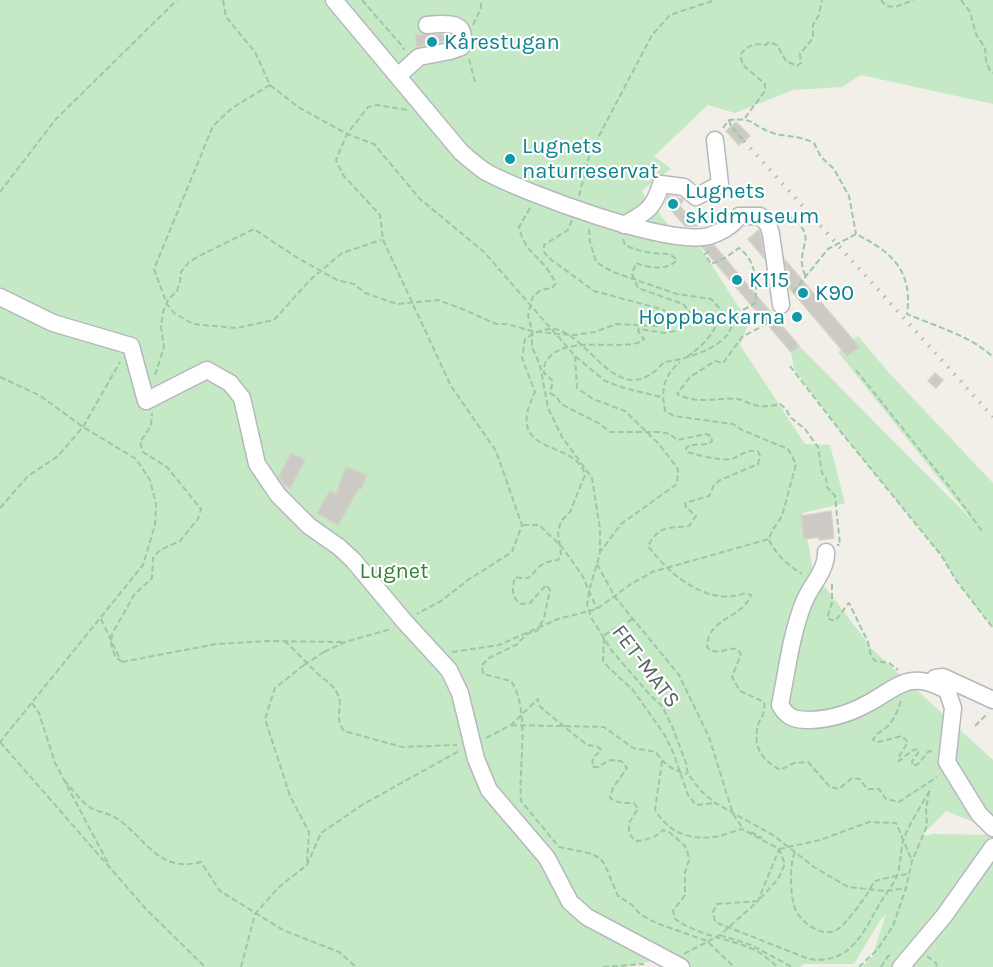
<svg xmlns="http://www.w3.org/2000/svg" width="993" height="967" viewBox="0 0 993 967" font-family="Karla,sans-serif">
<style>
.green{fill:#c5e8c5}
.building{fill:#cccac5;stroke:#d6d1c6;stroke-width:1.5}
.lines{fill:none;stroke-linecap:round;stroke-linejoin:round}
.minor-casing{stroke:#b5b8bc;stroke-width:19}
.path{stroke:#9cc7a9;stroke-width:2;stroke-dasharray:6 3;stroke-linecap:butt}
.minor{stroke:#fff;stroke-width:16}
.rail{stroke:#b6b7b8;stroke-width:4;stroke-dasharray:1.5 8;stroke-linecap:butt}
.path-bridge{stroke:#9cc7a9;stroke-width:2;stroke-dasharray:6 3;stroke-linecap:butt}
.culture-dot{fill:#0f9aa8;stroke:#fff;stroke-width:2}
.labels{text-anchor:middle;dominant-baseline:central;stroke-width:4.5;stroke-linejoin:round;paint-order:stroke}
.culture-label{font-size:22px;fill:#0d838f;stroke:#fff;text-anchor:start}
.park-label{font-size:22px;fill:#348238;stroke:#fff}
.street-label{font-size:22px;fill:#5f6368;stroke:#fff}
</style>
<rect width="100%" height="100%" fill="#f1efe8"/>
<path class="green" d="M 0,0 L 993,0 L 993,104 L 861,75 L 842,87 L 793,90 L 735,113 L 708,105 L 654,156 L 671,169 L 641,191 L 685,245 L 700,247 L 749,323 L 740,345 L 805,444 L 830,445 L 845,503 L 803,513 L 813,571 L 872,649 L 993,760 L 993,821 L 986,827 L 946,811 L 925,832 L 924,836 L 933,834 L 993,835 L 993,967 L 862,967 L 872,957 L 886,914 L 881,919 L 854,964 L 803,964 L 800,967 L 670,967 L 656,960 L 626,967 L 0,967 Z
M 858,336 L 891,375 L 993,483 L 993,628 L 956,580 L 941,555 L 841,432 L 794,369 L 791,352 L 799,346 L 972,520 L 838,352 Z"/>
<path class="building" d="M 422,34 L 448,35 L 448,40 L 417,47 L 415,35 Z
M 736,122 L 750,136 L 739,145 L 726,131 Z
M503 159a7 7 0 1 1 14 0a7 7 0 1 1-14 0Z
M 668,196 L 682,199 L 683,201 L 679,205 L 697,226 L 685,226 L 666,204 Z
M 759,230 L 761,236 L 764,258 L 748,239 Z
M 714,245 L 799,346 L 791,352 L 702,247 Z
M 785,260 L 859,347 L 847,356 L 789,288 Z
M 935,373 L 943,380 L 936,388 L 928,381 Z
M 291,453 L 305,460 L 290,488 L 284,485 L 279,477 Z
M 346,467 L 367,475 L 361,489 L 359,488 L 338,525 L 317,513 L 330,491 L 336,494 Z
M 831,511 L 834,538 L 819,540 L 819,537 L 804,539 L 801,516 Z"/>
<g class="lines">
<g class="minor-casing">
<path id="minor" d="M 334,0 L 461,152 C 469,159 477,166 486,172 C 525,193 668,247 709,236 C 719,233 733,226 739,216 L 760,216 L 768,224 L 771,234 L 781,305
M 398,76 L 419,57 L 450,51 L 461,47 C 470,20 445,23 427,25
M 624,225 C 645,213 654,209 661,184 L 684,187 L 696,197 L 720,184 L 715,140
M 0,297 L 53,323 L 131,346 L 146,401 L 207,370 L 230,383 L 242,398 L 257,464 L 278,495 L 309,526 L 339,547 L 353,560 L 404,621 L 449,670 L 460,693 L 476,759 L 489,790 L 547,858 L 570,902 L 587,917 L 681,967
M 826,552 C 827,570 811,585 804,602 C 791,634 787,671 780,705 C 788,719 796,720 811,720 C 834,719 854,712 874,700 C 885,694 894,686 907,682 C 922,678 933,684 947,690 L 953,708 L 947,762 L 979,814 L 993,828
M 935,678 L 943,677 L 993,700
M 901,967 L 944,916 L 993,847"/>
</g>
<path class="path" d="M 223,0 L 226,17 L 255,52 L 270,85 L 298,107 L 347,134 L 374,144 L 420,199 L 484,252 L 575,356 L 605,381 L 624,388 L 661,397
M 362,0 L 403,47 L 404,50
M 881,0 L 886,6 L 895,7 L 914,0
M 961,0 L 970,12 L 976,34 L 985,48 L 986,60 L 990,71 L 993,73
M 473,25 L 481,8 L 481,0
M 469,59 L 475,82
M 270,85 L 232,108 L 213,126 L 154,269 L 167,304 L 174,313 L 193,324 L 236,328 L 274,320 L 310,280 L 342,253 L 381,240
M 407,110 L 377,105 L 368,107 L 347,134 L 336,160 L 343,175 L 380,215 L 383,240 L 451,386 L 496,451 L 522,525 L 512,552 L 468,580 L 441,601 L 417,614
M 745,118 L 765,91 L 765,84 L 743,65 L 740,55 C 748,45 754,43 766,45 L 769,42 L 777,45 L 786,61 L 797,66 L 801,63 L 800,54 L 813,38 L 813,25 L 819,15 L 822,0
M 729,120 L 731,126 L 744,141
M 723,128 L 729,120 C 756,117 751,126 773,133 C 787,137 801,136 814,143 L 821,157 L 834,169 L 849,196 L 856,234
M 0,192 L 56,119 L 177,0
M 579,196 L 590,153 L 652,35 L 670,15 L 715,0
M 530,208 L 519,227 C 523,246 533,253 545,266 C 549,271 552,277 556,283 L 552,288 L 541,290 L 533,296 L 528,315 L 532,331 L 532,347 L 540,365 L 548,408 L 562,437 L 592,478 L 600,529 L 600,553 L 589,591 L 587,606 L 592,619 L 612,651 L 650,695 L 662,706 L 672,726 L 686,763 L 688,774 L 701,791 L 715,803 L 773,835 L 814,867 L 848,887 L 886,891 L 906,888
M 778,216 L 793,218 C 815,238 801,241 802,264 C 802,268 805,274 806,278
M 589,229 L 590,242 L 596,262 L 613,272 L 677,294 L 711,299 L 722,311 C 713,335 707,342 687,357
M 623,239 L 625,245 C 639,252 654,254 670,254 L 677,260 C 667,271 650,268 636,263 L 632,274 L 638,288 L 683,304 L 690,312 L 679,330 L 665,333 L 639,329 L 638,331 L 644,339 C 631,354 566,332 547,360 C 544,363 544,369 544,373 L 553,381 L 550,393 L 557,397 L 561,404 L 600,424 L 610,432 L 660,432 L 670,434 L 677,440 L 706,434 L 711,436 L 712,441 L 709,444 L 690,445 L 686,448 L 687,452 C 698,455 720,461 731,459 C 741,456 746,449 758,451 L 760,456 L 758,464 L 720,480 L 714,485 L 709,496 L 685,503 L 686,507 L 696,516 L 689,526 C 667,528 659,526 648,546 C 670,575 707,607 745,593 L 751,595 C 742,619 707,618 707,647 C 717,657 725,647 737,649 L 741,654 L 732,677 L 740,691 L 764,702 C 766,717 758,718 757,730 C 754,750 764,761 780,770 L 794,763 L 808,762 L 830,787 L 839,789 L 852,778 L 860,779 L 867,789 L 879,789 L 886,799 L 899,802 L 937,777
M 709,251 L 705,254 L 711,264 L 725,258 L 739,248 C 756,260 758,284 755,303 C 750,307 743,309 738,313 C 733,318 732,328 728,334 C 716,350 683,360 664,362 C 617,417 588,328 551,329 C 540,329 533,334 525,339 L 522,358 L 535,392 C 502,458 576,438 585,475 L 570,512 L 561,521 L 558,532 L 561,554 L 558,560 C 551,561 544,562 539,567 C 528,578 532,580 515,577 C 512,589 511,595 520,604 L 530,603 L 546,585 L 550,590 L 544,618 L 537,631 L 527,634 L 516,645 L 489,658 L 482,665 L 483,674 L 511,681 C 531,711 518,767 521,801 L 559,847 L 589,853 L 600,858 L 605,865 L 618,896 L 631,904 L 641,915 L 656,923 L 707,941 L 734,967
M 793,292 L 828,249 L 856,234 C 892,252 913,271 907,314 C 935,326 971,336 993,357
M 773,317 L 768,323 L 742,337 L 723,363 L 715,361 L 690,377 L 677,394 C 698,405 718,397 738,399 C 743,400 747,403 752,404 C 761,408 771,406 780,404 L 786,409 L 790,417 L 805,429 L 818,447 L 822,473 L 826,478 L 827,487 L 835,496 L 840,545 L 837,545
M 575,356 L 577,388 L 593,399 L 625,411 L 659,444 L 678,469 L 677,484 L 621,524 L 601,551
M 790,366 L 841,432 L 941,555 L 956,580 L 993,628
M 856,370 L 952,490 L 982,531
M 155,375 L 164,347 L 161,327 L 163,312 L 168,300 L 177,291 L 180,282 L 181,272 L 189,262 L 203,254 L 254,229 L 296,257 L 337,280 L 354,284 L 365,293 L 397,304 L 438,300 L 465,310 L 496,324 L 507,324 L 532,331 L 557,334 L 575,335 L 595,332 L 616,324 L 657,326 L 668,320 L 669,313 L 661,309 L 594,291 L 549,258 L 544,252 L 544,245 L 568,230 L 572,220
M 0,377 L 39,395 L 83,427 L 136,459 L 150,480 L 156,504 L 155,525 L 143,565 L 0,742
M 0,508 L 28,476 L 58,456 L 83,427 L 120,362
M 523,525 L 539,525 L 562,547 L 582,575 L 597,609
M 769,540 C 776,555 789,566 802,574
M 597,564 L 615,597 L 679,675 L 709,737 L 733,814 L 743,829
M 832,584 L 832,603 L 827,618 L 834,621 C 841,616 843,609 849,603 L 868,642 L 871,656 L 875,661 L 889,663 L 898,670
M 101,619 L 120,659
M 633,619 L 604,635 L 603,660 L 608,667 L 633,690 L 664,734 L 673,752 L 688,795 L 696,805 L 715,803
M 284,641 C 296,650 304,661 315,671 C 323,680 333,683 338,695 C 344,708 333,715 344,731 L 402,747 L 457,745
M 324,652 L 345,642 L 391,629
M 452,652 L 499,645 L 558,619 L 597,609 L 631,584 L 652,572 L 769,539 L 772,531 L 782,516 L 796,464 L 788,449 L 742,430 L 733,424 L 674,416 L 665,411 C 661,389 663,377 680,362
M 122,662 L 115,656 L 111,644 L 112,634 L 134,595 L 152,578 L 153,558 L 160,550 L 180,541 L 198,519 L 201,509 L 167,467 L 143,452 L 140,442 L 151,426 L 152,413
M 122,662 L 216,644 L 270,641 L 342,642
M 304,665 L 275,688 L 265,719 L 290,796 L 309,832 L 307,862
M 901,701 C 898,710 894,720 887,727 C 881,732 876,733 873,740 L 878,742 L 902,736 L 908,742 L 898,758 L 899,761 L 913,750 L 918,749 L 918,753 L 912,761 L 913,766 L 918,764 L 929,751 L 934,752
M 32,703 L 39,713 L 55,763 L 109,865
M 511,725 L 604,727 L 633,748 L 656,752 C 663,764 674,771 687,774
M 975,726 L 988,713
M 486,738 L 511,725 L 538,699 L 539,705 L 545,711 L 587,745 L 597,746 L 601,750 L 593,758 L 592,767 L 598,767 L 610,760 L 621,761 L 627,768 L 613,788 L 610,798 C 617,804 625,803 634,803 L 638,809 L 629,823 L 629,833 L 635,841 C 646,840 656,838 663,830 L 669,832 L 685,846 L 688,854 L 689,860 L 685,872 L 685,895 L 673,911 L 675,919 C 699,936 728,938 755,950 C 763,954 770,961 778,967
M 0,742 L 146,909 L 205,967
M 662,761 L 655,810 C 669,832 687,840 714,837 C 723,836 733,831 742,829 L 779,849 L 785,864 L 778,879 L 758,901 L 717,904 L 713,912 L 715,922 L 809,959 C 849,965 862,935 879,905 C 884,896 892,887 896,878 C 901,867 900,853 903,841 C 909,823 922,805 931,788
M 64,780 C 72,789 83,804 93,809 C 102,813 111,814 119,820 C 147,840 159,873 201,862 L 220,891 L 283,930 L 339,952 L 356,967
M 751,832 L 762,838
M 779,849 L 820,840 L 869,822 L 896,823 L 912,861
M 795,852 C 789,865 790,898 796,911 C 803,924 824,939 838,929 C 845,925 862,902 867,894 C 869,891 872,885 874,882 C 879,878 901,876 910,873
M 720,935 L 751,945 L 792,967
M 684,954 L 720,935 L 758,901 L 779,849
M 927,956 L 936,963 L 937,967
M 241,967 L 255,914 L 279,887 L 307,865 L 321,833 L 362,805 L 459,751
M 603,967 L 644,964
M 859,967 L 877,950 L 893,926 L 906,888 L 912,861 L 927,826 L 926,808 L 929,793
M 881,967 L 888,956 L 892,955"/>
<use href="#minor" class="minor"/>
<path class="rail" d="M 744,141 L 993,417"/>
<path class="path-bridge" d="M 304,665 L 324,652"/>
</g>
<g class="culture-dot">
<circle cx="432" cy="42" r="6"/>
<circle cx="510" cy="159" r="6"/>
<circle cx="673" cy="204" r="6"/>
<circle cx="737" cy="280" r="6"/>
<circle cx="803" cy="293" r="6"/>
<circle cx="797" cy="317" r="6"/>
</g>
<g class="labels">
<g class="culture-label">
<text x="444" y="42">Kårestugan</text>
<text x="522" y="146">Lugnets<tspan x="522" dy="25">naturreservat</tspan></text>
<text x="685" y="191">Lugnets<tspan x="685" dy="25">skidmuseum</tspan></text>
<text x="749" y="280">K115</text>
<text x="815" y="293">K90</text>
<text x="785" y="317" text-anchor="end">Hoppbackarna</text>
</g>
<g class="park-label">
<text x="394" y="571">Lugnet</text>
</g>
<g class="street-label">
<text transform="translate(646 666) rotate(53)">FET-MATS</text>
</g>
</g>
</svg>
